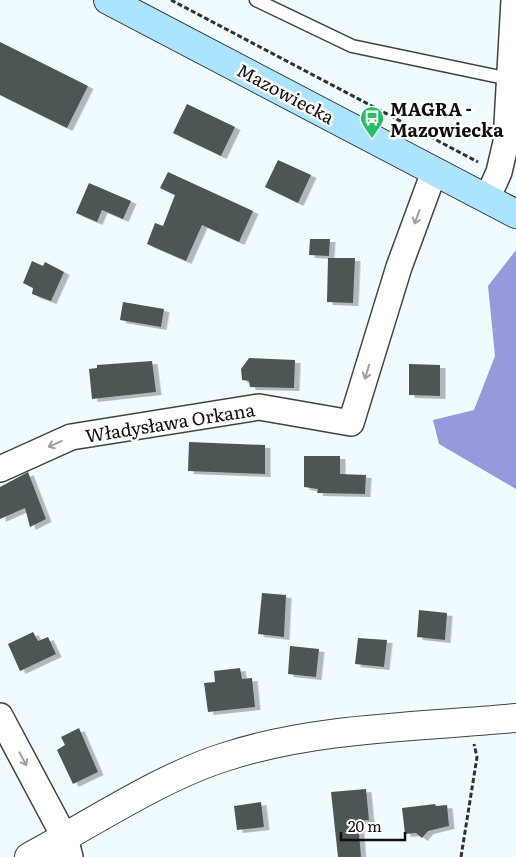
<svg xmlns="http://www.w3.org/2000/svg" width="516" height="857" viewBox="0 0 516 857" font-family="Literata,serif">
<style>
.forest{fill:#9899db}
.building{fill:#4b5755;filter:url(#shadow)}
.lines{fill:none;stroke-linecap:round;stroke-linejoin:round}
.service-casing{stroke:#424242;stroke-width:15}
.minor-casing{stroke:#424242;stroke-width:28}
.tertiary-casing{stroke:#424242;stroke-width:30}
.secondary-casing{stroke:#313131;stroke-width:30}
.path{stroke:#313131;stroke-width:3;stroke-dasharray:5 2.5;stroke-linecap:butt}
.service{stroke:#fff;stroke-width:12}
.minor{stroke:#fff;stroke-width:25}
.tertiary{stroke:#fff;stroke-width:28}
.secondary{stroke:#abe4ff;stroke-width:28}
.oneway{stroke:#9f9f9f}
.labels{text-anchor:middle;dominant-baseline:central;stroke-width:5;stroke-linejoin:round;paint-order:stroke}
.street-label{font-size:18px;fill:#0f0f0f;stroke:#fff}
.poi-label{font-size:18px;font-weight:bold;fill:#0f0f0f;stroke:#fff;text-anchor:start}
</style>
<defs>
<filter id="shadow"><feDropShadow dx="5.5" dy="3" stdDeviation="0" flood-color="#0004"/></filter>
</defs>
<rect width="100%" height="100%" fill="#f0fbff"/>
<path class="forest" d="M 516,250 L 516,489 L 439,444 L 433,420 L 474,410 L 495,356 L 488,286 Z"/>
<path class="building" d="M 0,42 L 88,86 L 67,128 L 0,95 Z
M 187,104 L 235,127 L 221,156 L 173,133 Z
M 278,160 L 311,175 L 298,203 L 265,187 Z
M 168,172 L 253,211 L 239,242 L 202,225 L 186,261 L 147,244 L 155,223 L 163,226 L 175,195 L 160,188 Z
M 89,183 L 131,201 L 123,219 L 102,210 L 97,222 L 76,213 Z
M 310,239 L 330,239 L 329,256 L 309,255 Z
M 328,258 L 355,258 L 353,303 L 327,302 Z
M 32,261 L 43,266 L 45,262 L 64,272 L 51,301 L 32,294 L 33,288 L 23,283 Z
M 123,302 L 164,309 L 161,327 L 120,320 Z
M 249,358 L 295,360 L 294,388 L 250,387 L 249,381 L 242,380 L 241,369 Z
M 152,361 L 156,392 L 92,399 L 89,369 L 97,368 L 97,365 Z
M 409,364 L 440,365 L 440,396 L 409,395 Z
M 189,442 L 265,445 L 265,474 L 188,471 Z
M 304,456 L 340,456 L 340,474 L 366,475 L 365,494 L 317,493 L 318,489 L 304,487 Z
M 28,472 L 46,519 L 30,527 L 25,508 L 0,519 L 0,487 Z
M 262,593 L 286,595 L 284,637 L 258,634 Z
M 419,610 L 447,613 L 445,640 L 417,637 Z
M 33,632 L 38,641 L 48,637 L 56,654 L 20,671 L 8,644 Z
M 358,638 L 387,640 L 384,667 L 355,664 Z
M 290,646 L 319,649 L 316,677 L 288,674 Z
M 240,668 L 242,679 L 252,678 L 255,707 L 208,712 L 204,683 L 215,682 L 214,671 Z
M 79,728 L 98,772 L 73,784 L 57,750 L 65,745 L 61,737 Z
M 366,789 L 369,820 L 358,821 L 361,857 L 338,857 L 331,792 Z
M 261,802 L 264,827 L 237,830 L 234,806 Z
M 435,804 L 436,806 L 447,805 L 449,826 L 428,831 L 422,838 L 416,833 L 405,834 L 402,808 Z"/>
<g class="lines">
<g class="service-casing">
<path id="service" d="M 256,0 L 352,46 L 509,79"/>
</g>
<g class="minor-casing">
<path id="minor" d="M 487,199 L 499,172 L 506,142 L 514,0
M 0,469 L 71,437 L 259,407 L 351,423 L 399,267 L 434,172
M 0,716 L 65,838 L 70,857"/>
</g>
<g class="tertiary-casing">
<path id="tertiary" d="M 29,857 C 91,824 162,776 228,756 C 319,727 421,727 516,718"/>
</g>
<g class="secondary-casing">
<path id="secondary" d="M 108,0 L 516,214"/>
</g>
<path class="path" d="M 171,0 L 478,162
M 461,857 L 477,757 L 474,744"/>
<use href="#service" class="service"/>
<use href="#minor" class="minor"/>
<use href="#tertiary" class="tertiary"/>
<use href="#secondary" class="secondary"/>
</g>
<defs><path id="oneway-shaft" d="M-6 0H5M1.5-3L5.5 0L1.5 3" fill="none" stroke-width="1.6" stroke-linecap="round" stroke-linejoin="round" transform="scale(1.25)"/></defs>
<g class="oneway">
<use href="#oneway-shaft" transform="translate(417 217) rotate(110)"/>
<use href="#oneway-shaft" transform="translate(367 372) rotate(107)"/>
<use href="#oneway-shaft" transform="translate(55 444) rotate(156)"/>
<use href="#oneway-shaft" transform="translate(23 759) rotate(62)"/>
</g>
<defs>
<g id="bus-pin" transform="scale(1.25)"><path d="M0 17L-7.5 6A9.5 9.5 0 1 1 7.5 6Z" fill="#25c062" stroke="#fff"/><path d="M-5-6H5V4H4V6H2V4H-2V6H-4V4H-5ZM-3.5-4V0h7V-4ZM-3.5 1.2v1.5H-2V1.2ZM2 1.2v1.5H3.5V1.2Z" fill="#fff"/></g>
</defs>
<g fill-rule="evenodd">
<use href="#bus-pin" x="372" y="118"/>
</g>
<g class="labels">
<g class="street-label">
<text transform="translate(286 93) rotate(28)">Mazowiecka</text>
<text transform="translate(170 422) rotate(-9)">Władysława Orkana</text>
</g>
<g class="poi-label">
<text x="390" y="108">MAGRA -<tspan x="390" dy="21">Mazowiecka</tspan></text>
</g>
</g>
<path d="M341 832v8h64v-8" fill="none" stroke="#0f0f0f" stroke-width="2.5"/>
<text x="348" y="832" font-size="15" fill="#0f0f0f" stroke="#ffffff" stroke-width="4" paint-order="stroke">20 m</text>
</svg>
